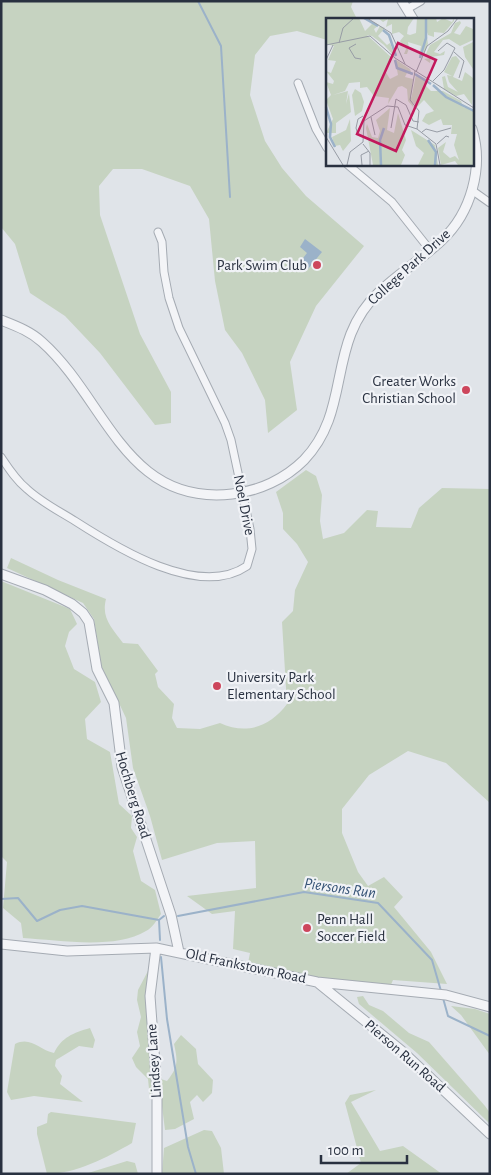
<svg xmlns="http://www.w3.org/2000/svg" width="491" height="1175" viewBox="0 0 491 1175" font-family="'Alegreya Sans',sans-serif">
<style>
.green{fill:#c6d3c1}
.water{fill:#9bb2c9}
.lines{fill:none;stroke-linecap:round;stroke-linejoin:round}
.stream{stroke:#9bb2c9;stroke-width:2}
.minor-casing{stroke:#a5abb3;stroke-width:9}
.tertiary-casing{stroke:#a5abb3;stroke-width:11}
.minor{stroke:#f3f4f7;stroke-width:7}
.tertiary{stroke:#f3f4f7;stroke-width:9}
.poi-dot{fill:#cd465c;stroke:#f0f2f6;stroke-width:2}
.labels{text-anchor:middle;dominant-baseline:central;stroke-width:4.5;stroke-linejoin:round;paint-order:stroke}
.poi-label{font-size:15px;fill:#293140;stroke:#f0f2f6;text-anchor:end}
.street-label{font-size:15px;fill:#293140;stroke:#f0f2f6}
.water-label{font-size:16px;font-style:italic;fill:#335174;stroke:#f0f2f6}
.inset-river{fill:none;stroke:#9bb2c9;stroke-width:2.5}
.inset-road{fill:none;stroke:#979ca5;stroke-width:1}
.view{fill:#c2185b;fill-opacity:0.15;stroke:#c2185b;stroke-width:2.5}
.inset-edge{fill:none;stroke:#293140;stroke-width:2.5}
</style>
<rect width="100%" height="100%" fill="#e0e4e9"/>
<path class="green" d="M 1,1 L 353,1 L 351,7 L 357,19 L 327,19 L 327,40 L 297,31 L 270,36 L 255,55 L 250,95 L 265,141 L 282,168 L 306,196 L 364,246 L 316,306 L 290,362 L 297,410 L 268,433 L 265,400 L 242,353 L 225,330 L 215,281 L 209,219 L 190,186 L 142,169 L 113,169 L 99,186 L 100,215 L 140,334 L 171,392 L 171,423 L 155,425 L 100,353 L 65,316 L 30,293 L 15,244 L 1,227 Z
M 306,470 L 316,476 L 322,495 L 320,521 L 323,539 L 344,533 L 367,510 L 378,511 L 376,527 L 411,528 L 419,508 L 442,488 L 490,489 L 490,803 L 446,763 L 408,751 L 369,775 L 342,809 L 342,833 L 358,872 L 368,886 L 384,877 L 403,897 L 394,907 L 431,952 L 447,984 L 393,980 L 390,987 L 317,979 L 248,963 L 250,953 L 233,949 L 235,911 L 212,914 L 187,896 L 256,888 L 255,841 L 217,843 L 162,860 L 150,816 L 133,768 L 126,718 L 101,665 L 94,619 L 83,603 L 7,568 L 11,558 L 58,580 L 106,599 C 101,618 112,628 123,643 L 138,644 L 158,671 L 155,674 L 158,687 L 174,704 L 172,718 L 177,728 L 200,729 L 220,723 C 246,735 270,727 287,704 L 282,622 L 293,611 L 295,590 L 308,562 L 297,544 L 283,529 L 283,513 L 276,492 Z
M 1,581 L 70,609 L 77,624 L 69,632 L 65,646 L 74,669 L 95,682 L 101,702 L 85,719 L 87,739 L 110,752 L 119,804 L 132,816 L 131,828 L 137,837 L 133,851 L 141,881 L 155,890 L 161,914 C 157,920 152,928 146,931 C 115,950 58,940 23,938 L 21,923 L 3,908 L 7,862 L 1,856 Z
M 149,969 L 147,1024 L 154,1088 L 150,1099 L 148,1079 L 136,1067 L 132,1058 L 140,1046 L 137,1032 L 141,1017 L 137,1000 L 138,990 Z
M 363,996 L 369,1005 L 383,1011 L 409,1033 L 429,1042 L 485,1106 L 490,1113 L 490,1124 L 417,1053 L 359,1004 L 357,997 Z
M 451,1006 L 475,1009 L 490,1014 L 490,1055 L 461,1015 Z
M 90,1028 L 95,1040 L 93,1048 L 79,1046 L 56,1060 L 55,1066 L 62,1076 L 60,1084 L 83,1102 L 34,1096 L 11,1100 L 7,1092 L 15,1044 C 31,1036 39,1050 54,1053 C 62,1037 73,1033 90,1028 Z
M 181,1035 L 196,1049 L 198,1064 L 213,1080 L 212,1093 L 203,1102 L 197,1095 L 190,1102 L 194,1119 L 175,1129 L 165,1130 L 161,1098 L 161,1079 L 167,1081 C 178,1067 178,1062 174,1044 Z
M 376,1090 L 351,1102 L 380,1151 L 403,1146 L 442,1174 L 346,1174 L 361,1163 L 345,1103 L 350,1095 Z
M 51,1112 L 136,1123 L 132,1143 C 108,1157 75,1174 47,1174 L 37,1134 L 37,1127 L 47,1123 L 48,1114 Z
M 204,1130 L 212,1131 L 221,1148 L 224,1174 L 162,1174 L 164,1148 Z
M 127,1161 L 135,1163 L 138,1174 L 85,1174 Z"/>
<path class="water" d="M 305,239 L 322,252 L 308,269 L 300,262 L 307,253 L 300,247 Z"/>
<g class="lines">
<path class="stream" d="M 198,1 L 221,46 L 230,197
M 1,899 L 18,898 L 37,921 L 60,910 L 82,906 L 159,920 L 164,916
M 178,916 L 304,892 L 378,903 L 432,960 L 441,991
M 159,920 L 160,940
M 161,957 L 167,1019 L 188,1147 L 196,1174
M 443,998 L 448,1016 L 490,1036"/>
<g class="minor-casing">
<path id="minor" d="M 407,9 L 421,1
M 298,83 L 316,129 L 327,148
M 347,164 L 392,202 L 430,250
M 473,191 L 490,203
M 1,457 C 9,469 16,480 27,489 C 41,502 59,511 75,521 C 117,548 199,599 247,566 L 252,549 L 250,529 L 231,440 L 225,423 L 179,328 L 169,298 L 164,272 L 162,242 L 158,232"/>
</g>
<g class="tertiary-casing">
<path id="tertiary" d="M 402,1 L 413,19
M 1,320 C 16,326 30,331 42,342 C 106,399 125,506 232,494 C 259,491 285,479 304,460 C 353,409 325,343 379,292 C 399,273 422,259 442,240 C 471,213 484,167 472,129
M 1,574 L 45,590 L 72,604 L 83,613 L 89,622 L 97,669 L 114,703 L 122,767 L 171,915 L 179,952
M 1,944 L 67,951 L 156,948 L 317,982 L 446,995 L 490,1007
M 156,948 L 150,996 L 157,1091 L 157,1174
M 317,982 L 402,1051 L 490,1134"/>
</g>
<use href="#minor" class="minor"/>
<use href="#tertiary" class="tertiary"/>
</g>
<g class="poi-dot">
<circle cx="317" cy="265" r="5"/>
<circle cx="466" cy="390" r="5"/>
<circle cx="217" cy="686" r="5"/>
<circle cx="307" cy="928" r="5"/>
</g>
<g class="labels">
<g class="poi-label">
<text x="307" y="265">Park Swim Club</text>
<text x="456" y="381">Greater Works<tspan x="456" dy="17">Christian School</tspan></text>
<text x="227" y="677" text-anchor="start">University Park<tspan x="227" dy="17">Elementary School</tspan></text>
<text x="317" y="919" text-anchor="start">Penn Hall<tspan x="317" dy="17">Soccer Field</tspan></text>
</g>
<g class="street-label">
<text transform="translate(409 267) rotate(-42)">College Park Drive</text>
<text transform="translate(244 505) rotate(79)">Noel Drive</text>
<text transform="translate(133 795) rotate(73)">Hochberg Road</text>
<text transform="translate(246 966) rotate(12)">Old Frankstown Road</text>
<text transform="translate(405 1056) rotate(41)">Pierson Run Road</text>
<text transform="translate(154 1061) rotate(-94)">Lindsey Lane</text>
</g>
<g class="water-label">
<text transform="translate(340 888) rotate(8)">Piersons Run</text>
</g>
</g>
<g transform="translate(326 18)">
<rect width="148" height="148" fill="#e0e4e9"/>
<path d="M 0,0 L 33,0 L 39,13 L 48,4 L 53,7 L 48,11 L 50,15 L 54,8 L 59,10 L 52,18 L 61,27 L 64,25 L 69,39 L 58,27 L 46,18 L 41,17 L 66,40 L 59,53 L 64,61 L 72,57 L 69,41 L 84,51 L 86,57 L 81,55 L 79,59 L 87,61 L 85,78 L 88,90 L 82,83 L 81,71 L 76,68 L 72,69 L 62,86 L 63,80 L 48,78 L 41,69 L 34,70 L 34,64 L 23,65 L 19,73 L 7,77 L 22,73 L 20,86 L 23,75 L 25,94 L 10,105 L 10,115 L 0,115 L 7,101 L 0,82 L 5,77 L 0,64 L 7,66 L 8,63 L 0,53 L 5,55 L 10,43 L 2,42 L 8,28 L 0,26 ZM 52,0 L 88,0 L 82,9 L 81,16 L 84,17 L 90,15 L 91,0 L 110,0 L 111,4 L 117,0 L 126,4 L 128,0 L 128,3 L 118,15 L 108,14 L 108,19 L 102,17 L 100,11 L 102,26 L 97,38 L 93,38 L 95,28 L 82,24 L 83,30 L 81,36 L 78,36 L 80,31 L 74,23 L 78,18 L 73,14 L 66,16 L 66,6 L 60,9 L 62,1 L 57,4 ZM 134,3 L 135,5 L 128,15 L 134,17 L 140,8 L 147,11 L 147,22 L 134,28 L 123,21 L 117,22 L 108,34 L 114,36 L 119,33 L 118,37 L 105,39 L 104,45 L 98,41 L 104,40 L 99,38 L 104,27 L 125,15 L 129,5 ZM 147,24 L 147,51 L 139,39 L 137,29 ZM 130,38 L 134,43 L 127,59 L 136,63 L 139,54 L 147,60 L 146,87 L 138,76 L 130,78 L 118,71 L 116,59 L 119,58 L 122,69 L 132,74 L 123,64 L 121,57 L 126,58 L 118,54 L 126,39 ZM 90,56 L 100,61 L 100,68 L 105,73 L 117,73 L 135,83 L 137,89 L 147,92 L 147,147 L 132,147 L 129,143 L 115,147 L 112,130 L 120,124 L 117,134 L 124,140 L 129,138 L 133,142 L 128,127 L 131,116 L 125,116 L 126,107 L 117,107 L 115,101 L 103,107 L 96,103 L 100,96 L 108,93 L 98,82 L 91,89 L 85,82 ZM 29,71 L 35,75 L 38,84 L 36,93 L 29,98 L 26,77 ZM 64,90 L 61,112 L 68,115 L 72,95 L 80,122 L 76,132 L 79,137 L 75,147 L 47,147 L 40,110 L 41,106 L 46,119 L 52,120 L 54,113 L 50,102 ZM 24,101 L 25,123 L 17,133 L 14,127 L 9,128 L 6,119 L 20,112 ZM 85,112 L 109,127 L 112,147 L 92,147 L 98,135 L 90,128 Z" fill="#c6d3c1"/>
<path class="inset-river" d="M 38,0 L 52,8M 57,12 L 63,17 L 70,38M 94,40 L 100,20 L 100,0M 69,42 L 71,50 L 87,56M 89,56 L 105,66M 107,67 L 120,79 L 148,93M 0,89 L 5,106 L 4,119 L 9,129M 102,122 L 110,134 L 109,147M 55,147 L 54,122 L 58,110"/>
<path class="inset-road" d="M 41,0 L 65,15 L 79,46M 13,25 L 17,10 L 28,0M 30,26 L 23,30 L 29,40 L 35,41M 0,27 L 44,18 L 69,40 L 148,90M 128,34 L 138,43 L 133,60M 0,42 L 7,27M 89,53 L 84,82 L 93,93 L 91,111 L 110,126 L 114,147M 90,54 L 101,28 L 122,13 L 132,0M 107,63 L 118,52 L 129,30 L 121,25 L 112,33M 37,98 L 32,101 L 30,110 L 32,117 L 38,119M 45,99 L 49,117M 65,110 L 70,81 L 80,87 L 87,103 L 93,104M 96,114 L 100,111 L 111,114 L 125,110M 0,119 L 17,147M 37,126 L 44,135 L 44,147M 111,126 L 120,118 L 123,119M 21,147 L 24,134 L 37,124 L 38,103 L 61,88 L 72,89 L 79,107 L 91,111M 36,147 L 35,137 L 43,133"/>
<path class="view" d="M 72,25 L 110,42 L 70,133 L 31,116 Z"/>
<rect width="148" height="148" class="inset-edge"/>
</g>
<rect width="491" height="1175" fill="none" stroke="#293140" stroke-width="5"/>
<path d="M321 1155v8h86v-8" fill="none" stroke="#293140" stroke-width="2.5"/>
<text x="328" y="1155" font-size="15" fill="#293140" stroke="#f0f2f6" stroke-width="4" paint-order="stroke">100 m</text>
</svg>
